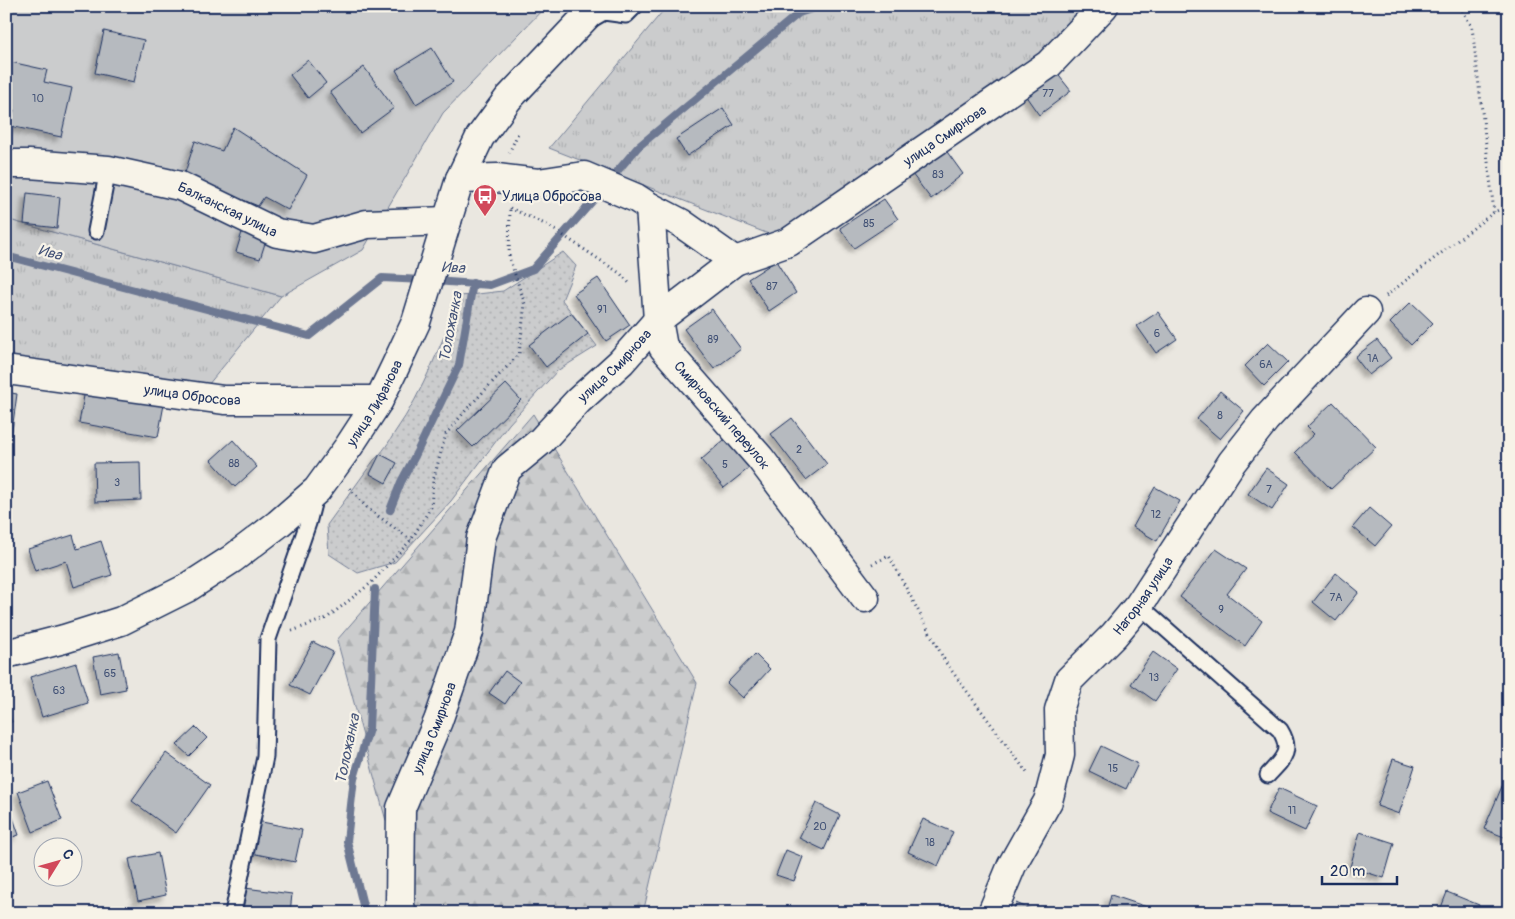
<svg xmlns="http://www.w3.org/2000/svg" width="1515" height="919" viewBox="0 0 1515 919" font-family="Pangolin,sans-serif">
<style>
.grass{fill:url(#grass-tufts);stroke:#737e96}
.forest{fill:url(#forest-firs);stroke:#737e96}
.park{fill:url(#park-dots);stroke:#737e96}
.garden{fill:#cbcccd;stroke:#737e96}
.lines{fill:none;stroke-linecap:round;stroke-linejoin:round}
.stream{stroke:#6d7892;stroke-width:8}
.building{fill:#b6babf;stroke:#1b2f5e;filter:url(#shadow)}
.lane-casing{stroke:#1b2f5e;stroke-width:19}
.street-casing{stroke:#1b2f5e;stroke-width:31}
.secondary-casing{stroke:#1b2f5e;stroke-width:31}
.path{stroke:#1b2f5e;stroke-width:3;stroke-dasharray:1 4;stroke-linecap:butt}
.lane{stroke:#f7f3e8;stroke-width:15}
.street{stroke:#f7f3e8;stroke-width:28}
.secondary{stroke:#f7f3e8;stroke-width:28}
.labels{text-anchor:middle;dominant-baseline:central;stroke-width:4.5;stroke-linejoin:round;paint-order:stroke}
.number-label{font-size:11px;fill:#425276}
.street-label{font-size:14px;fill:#1b2f5e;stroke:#f7f3e8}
.poi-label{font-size:14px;fill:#1b2f5e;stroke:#f7f3e8;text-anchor:start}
.water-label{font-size:15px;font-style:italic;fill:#445378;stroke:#f7f3e8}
</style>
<defs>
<pattern id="grass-tufts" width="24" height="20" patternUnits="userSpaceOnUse" patternTransform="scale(1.25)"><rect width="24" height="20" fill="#cbcccd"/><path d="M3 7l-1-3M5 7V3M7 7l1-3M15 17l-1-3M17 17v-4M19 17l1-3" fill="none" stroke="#aeb0b2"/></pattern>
<pattern id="forest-firs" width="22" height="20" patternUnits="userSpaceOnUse" patternTransform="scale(1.25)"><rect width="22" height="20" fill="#cbcccd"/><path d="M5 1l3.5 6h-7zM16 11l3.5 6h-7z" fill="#aeb0b2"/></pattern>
<pattern id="park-dots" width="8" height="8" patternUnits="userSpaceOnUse" patternTransform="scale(1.25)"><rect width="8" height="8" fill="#cbcccd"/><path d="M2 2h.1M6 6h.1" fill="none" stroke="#aeb0b2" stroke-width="1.8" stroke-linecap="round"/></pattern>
<filter id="shadow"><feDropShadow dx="-4.5" dy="4.5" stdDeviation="2.5" flood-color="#0004"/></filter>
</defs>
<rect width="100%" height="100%" fill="#eae7e0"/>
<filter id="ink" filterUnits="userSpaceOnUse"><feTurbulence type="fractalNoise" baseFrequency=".02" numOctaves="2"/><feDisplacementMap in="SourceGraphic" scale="10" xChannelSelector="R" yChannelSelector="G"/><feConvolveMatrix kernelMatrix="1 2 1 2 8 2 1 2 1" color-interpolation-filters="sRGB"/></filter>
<g filter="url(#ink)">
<path class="grass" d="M 667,6 L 1114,6 L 789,242 L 549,148 Z
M 6,219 L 24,224 L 281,296 L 199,396 L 6,366 Z"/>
<path class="forest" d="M 533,414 L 697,683 L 643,913 L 411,913 L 337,640 Z"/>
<path class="park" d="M 563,252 L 576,266 L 562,300 L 597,346 L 557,371 L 509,424 L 451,501 L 395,562 L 358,573 L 329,554 L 327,525 L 374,460 C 383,452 389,442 395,432 C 424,391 441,342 461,296 L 503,291 Z"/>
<path class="garden" d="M 6,6 L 546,6 L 443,113 L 363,250 L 281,296 L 6,219 Z"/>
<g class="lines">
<path class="stream" d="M 609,181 L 638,147 L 799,13 L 821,6
M 6,256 L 309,336 L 382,278 L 423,280
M 435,281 L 490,285 L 533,269 L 602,190
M 390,510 L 401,482 L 415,456 L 459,365 L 473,283
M 365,913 L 347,841 L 354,778 L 369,729 L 375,589"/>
</g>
<path class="building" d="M 104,31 L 144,40 L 134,82 L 95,73 Z
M 432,48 L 453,82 L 416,104 L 396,70 Z
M 308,60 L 326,83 L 308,98 L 290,75 Z
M 6,61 L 47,70 L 44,82 L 72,88 L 61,137 L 10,126 L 14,110 L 6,108 Z
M 364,67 L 394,108 L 360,133 L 330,92 Z
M 1056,72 L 1071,91 L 1039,115 L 1025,95 Z
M 723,108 L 734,125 L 687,156 L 676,139 Z
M 233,127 L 307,175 L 288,210 L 264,197 L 258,206 L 184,176 L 195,141 L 222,151 Z
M 945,149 L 963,174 L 931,199 L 912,174 Z
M 27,193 L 60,197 L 57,228 L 24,224 Z
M 884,199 L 898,219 L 854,248 L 840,228 Z
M 243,229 L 267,237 L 260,259 L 236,252 Z
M 776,261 L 796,293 L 769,311 L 748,279 Z
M 598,278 L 630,325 L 606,341 L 574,294 Z
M 1411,302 L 1433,323 L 1411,345 L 1390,323 Z
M 712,309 L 741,349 L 714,369 L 684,329 Z
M 1158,312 L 1177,339 L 1156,353 L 1137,326 Z
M 571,313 L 588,334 L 546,367 L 529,345 Z
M 1377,340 L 1391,358 L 1369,375 L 1355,357 Z
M 1268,343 L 1288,362 L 1264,386 L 1245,366 Z
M 506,384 L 521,400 L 473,447 L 457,431 Z
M 86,385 L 165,399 L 158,437 L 79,423 Z
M 1220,391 L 1244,411 L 1220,439 L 1197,419 Z
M 6,392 L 17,394 L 10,445 L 6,444 Z
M 1333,402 L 1376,447 L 1331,489 L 1295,452 L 1314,434 L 1307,427 Z
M 792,418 L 827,464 L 806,480 L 771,434 Z
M 725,439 L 749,468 L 724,488 L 701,460 Z
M 233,440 L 257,467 L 235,487 L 211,460 Z
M 380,454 L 397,463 L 386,483 L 370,474 Z
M 140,462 L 141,500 L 95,502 L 94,463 Z
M 1266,468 L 1289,484 L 1272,510 L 1248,494 Z
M 1155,487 L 1180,501 L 1157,541 L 1133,527 Z
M 1369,508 L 1391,527 L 1375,546 L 1353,527 Z
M 73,535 L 77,549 L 101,541 L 112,575 L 74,587 L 66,561 L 35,571 L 28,549 Z
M 1216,549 L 1246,569 L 1227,594 L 1262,621 L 1245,646 L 1180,597 Z
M 1336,573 L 1359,592 L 1336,621 L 1313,602 Z
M 313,642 L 333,652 L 310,695 L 290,685 Z
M 119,652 L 126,689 L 100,694 L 93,657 Z
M 1153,652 L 1177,669 L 1155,701 L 1131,684 Z
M 755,654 L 770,669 L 743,698 L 727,683 Z
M 76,663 L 88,703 L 42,717 L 30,677 Z
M 505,671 L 520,682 L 505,704 L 489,693 Z
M 6,705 L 12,722 L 6,724 Z
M 196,727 L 207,738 L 189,756 L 177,745 Z
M 1101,746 L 1138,764 L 1126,789 L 1089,771 Z
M 166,753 L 210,785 L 176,833 L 132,801 Z
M 1393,759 L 1415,766 L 1399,814 L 1377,806 Z
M 47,781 L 62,820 L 33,832 L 18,792 Z
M 1503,784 L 1509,787 L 1509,839 L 1484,829 Z
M 1279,788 L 1317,806 L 1305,831 L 1267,813 Z
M 816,803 L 840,815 L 824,850 L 799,838 Z
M 10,809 L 19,835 L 6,839 L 6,810 Z
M 923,819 L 953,832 L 938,866 L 908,852 Z
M 257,821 L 302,830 L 295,862 L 251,853 Z
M 1360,832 L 1394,843 L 1384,878 L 1350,867 Z
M 786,850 L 803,857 L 794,881 L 776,875 Z
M 158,853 L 166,895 L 138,901 L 129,859 Z
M 245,888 L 292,894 L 290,913 L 242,913 Z
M 1447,892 L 1479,905 L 1476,913 L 1439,913 Z
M 1111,895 L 1165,913 L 1106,913 Z
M 1016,903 L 1039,913 L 1012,913 Z"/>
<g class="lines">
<g class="lane-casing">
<path id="lane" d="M 590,20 L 604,12 L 626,15 L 635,6
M 96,231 L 108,170
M 1139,605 L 1280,730 C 1293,751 1283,759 1268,775
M 233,913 L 265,757 L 268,639 L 308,523 L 315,496"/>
</g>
<g class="street-casing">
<g id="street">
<path id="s1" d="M 6,164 L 29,164 L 108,170 L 180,186 L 277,233 L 314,239 L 367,224 L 447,221"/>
<path d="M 460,179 L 497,178 L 538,183 L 584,176 L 636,198 L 650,207 L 681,223 L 735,261"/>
<path id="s2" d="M 650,207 L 658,320 L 663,347 L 760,458 L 865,598"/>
<path id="s3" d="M 6,370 L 224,400 L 379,400"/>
<path id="s4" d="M 402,913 L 400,906 L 401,808 L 438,721 L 469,632 L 481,538 L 507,469 L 541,441 L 578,401 L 621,362 L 658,320 L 735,261 L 789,242 L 1049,64 L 1104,6"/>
<path id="s5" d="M 992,913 L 1012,865 L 1048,801 L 1060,755 L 1059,710 L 1069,680 L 1114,635 L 1139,605 L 1232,462 L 1265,420 L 1366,312"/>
</g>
</g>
<g class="secondary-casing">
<g id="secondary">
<path id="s6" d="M 6,654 L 64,639 L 121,621 L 187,588 L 232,559 L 278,524 L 317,490 L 349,446 L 379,400 L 395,367 L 416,322 L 460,179 L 480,137 L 508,99 L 596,6"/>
</g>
</g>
<path class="path" d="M 1460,6 L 1472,27 L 1494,212
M 509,153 L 519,131
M 510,208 L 549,226 L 621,274 L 629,283
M 1386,296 L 1494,212 L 1509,206
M 350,488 L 367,508 L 411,540
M 872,564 L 889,556 L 946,663 L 1028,774
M 292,631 L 327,618 L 371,583 L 411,540 L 431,507 L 433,481 L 446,434 L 467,409 L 519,354 L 525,304 L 509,257 L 510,208"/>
<use href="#lane" class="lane"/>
<use href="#street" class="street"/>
<use href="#secondary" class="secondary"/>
</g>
</g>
<defs>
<g id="bus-pin" transform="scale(1.25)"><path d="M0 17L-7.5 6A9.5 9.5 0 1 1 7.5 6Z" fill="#d1495b" stroke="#f7f3e8"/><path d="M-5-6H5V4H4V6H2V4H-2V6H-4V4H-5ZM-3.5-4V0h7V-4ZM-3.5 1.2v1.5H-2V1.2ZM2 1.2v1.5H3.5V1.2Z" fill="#fff"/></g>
</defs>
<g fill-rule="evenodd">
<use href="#bus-pin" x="485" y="196"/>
</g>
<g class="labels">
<g class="number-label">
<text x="1048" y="93">77</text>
<text x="38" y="98">10</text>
<text x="938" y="174">83</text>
<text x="869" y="223">85</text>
<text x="772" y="286">87</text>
<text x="602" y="309">91</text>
<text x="1157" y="333">6</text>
<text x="713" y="339">89</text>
<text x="1373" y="358">1А</text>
<text x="1266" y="364">6А</text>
<text x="1220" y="415">8</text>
<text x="799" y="449">2</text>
<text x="234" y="463">88</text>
<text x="725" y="464">5</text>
<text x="117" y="482">3</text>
<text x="1269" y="489">7</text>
<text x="1156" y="514">12</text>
<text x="1336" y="597">7А</text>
<text x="1221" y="609">9</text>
<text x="110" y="673">65</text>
<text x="1154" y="677">13</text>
<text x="59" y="690">63</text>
<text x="1113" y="768">15</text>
<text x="1292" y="810">11</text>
<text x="820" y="826">20</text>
<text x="930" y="842">18</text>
</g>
<g class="street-label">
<text stroke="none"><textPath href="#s4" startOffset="1018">улица Смирнова</textPath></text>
<text stroke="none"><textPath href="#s1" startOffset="229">Балканская улица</textPath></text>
<text stroke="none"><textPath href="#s4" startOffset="612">улица Смирнова</textPath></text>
<text stroke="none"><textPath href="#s3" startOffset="188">улица Обросова</textPath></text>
<text stroke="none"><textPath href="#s6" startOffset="461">улица Лифанова</textPath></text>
<text stroke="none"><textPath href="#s2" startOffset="231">Смирновский переулок</textPath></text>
<text stroke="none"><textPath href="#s5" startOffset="362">Нагорная улица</textPath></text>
<text stroke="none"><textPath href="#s4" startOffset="192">улица Смирнова</textPath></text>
</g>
<g class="poi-label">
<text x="502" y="196">Улица Обросова</text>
</g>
<g class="water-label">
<text transform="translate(50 253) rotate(15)">Ива</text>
<text transform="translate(453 268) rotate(4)">Ива</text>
<text transform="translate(451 327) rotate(-79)">Толожанка</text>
<text transform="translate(348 749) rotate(-78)">Толожанка</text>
</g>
</g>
<rect width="1515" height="919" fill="none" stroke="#f7f3e8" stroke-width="25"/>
<rect x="12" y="12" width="1490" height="894" fill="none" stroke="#1b2f5e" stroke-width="2" filter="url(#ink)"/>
<g transform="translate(58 862) rotate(53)"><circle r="24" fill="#f7f3e8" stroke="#9fa5b1"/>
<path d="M0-4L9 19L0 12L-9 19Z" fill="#d1495b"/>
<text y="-8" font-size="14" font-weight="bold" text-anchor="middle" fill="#1b2f5e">С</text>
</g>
<path d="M1322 876v8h75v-8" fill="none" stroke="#1b2f5e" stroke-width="2.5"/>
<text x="1330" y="876" font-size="15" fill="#1b2f5e" stroke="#f7f3e8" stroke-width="4" paint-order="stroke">20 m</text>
</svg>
